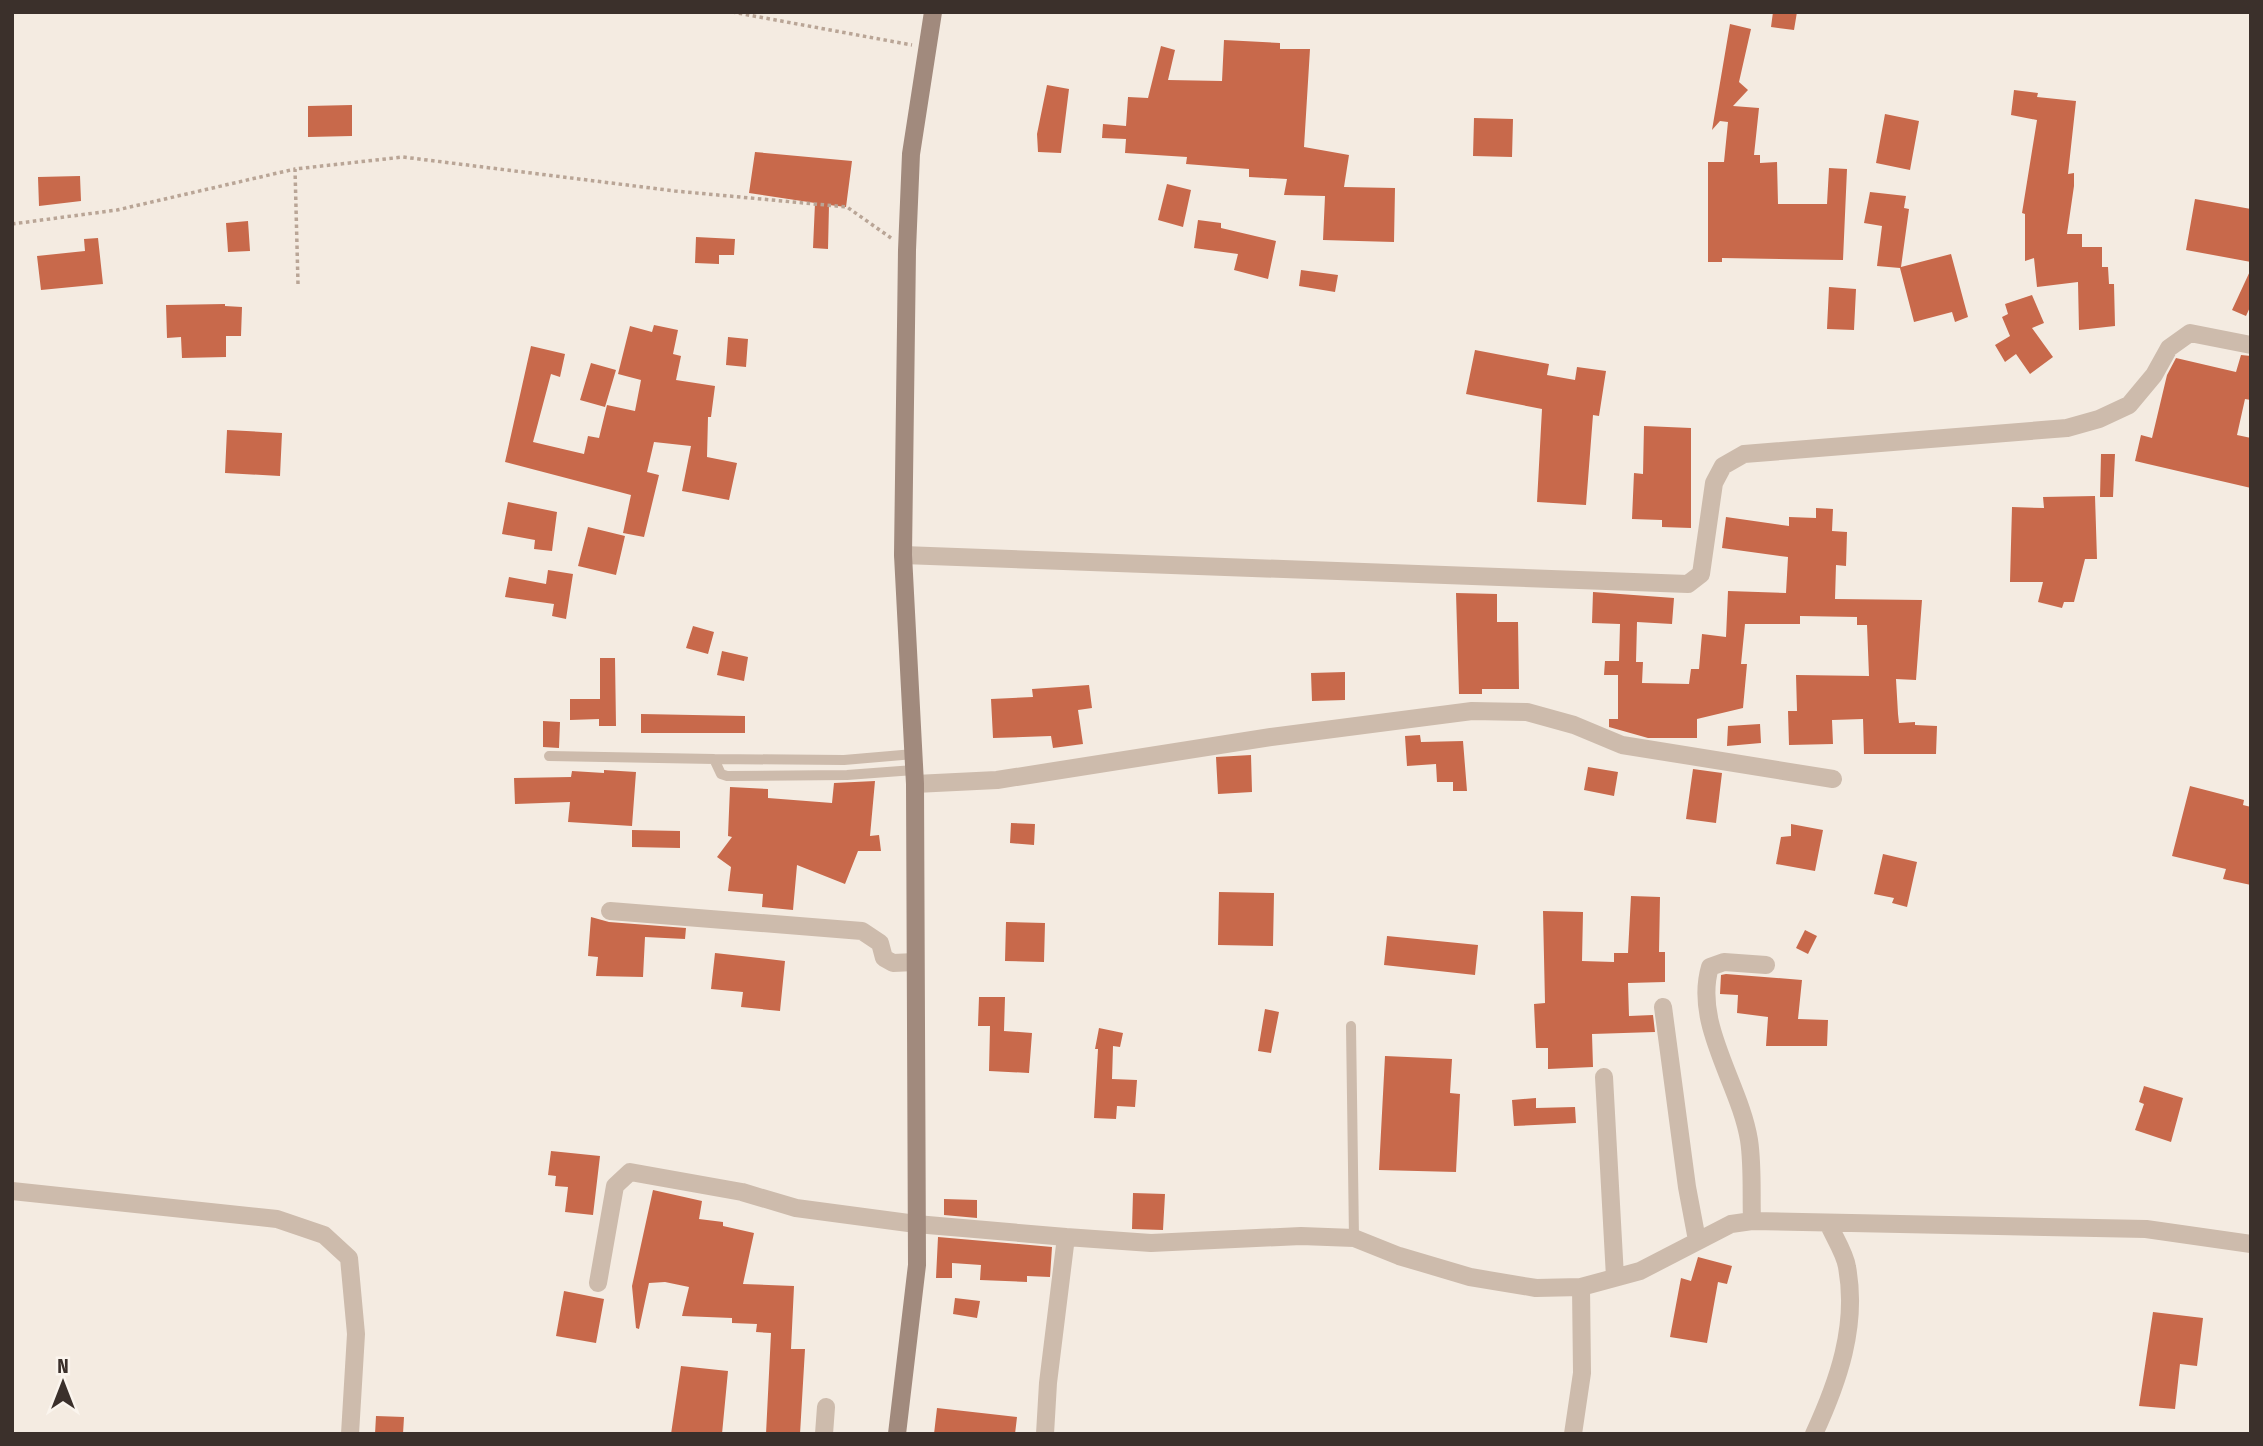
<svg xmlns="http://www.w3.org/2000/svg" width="2263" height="1446" viewBox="0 0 2263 1446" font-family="'Fira Sans Condensed',sans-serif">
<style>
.building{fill:#c8694b}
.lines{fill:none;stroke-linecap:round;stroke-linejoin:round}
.path{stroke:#b9a596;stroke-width:3.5;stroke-dasharray:3.5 3.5;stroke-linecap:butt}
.lane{stroke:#cdbbac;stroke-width:10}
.street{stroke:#cdbbac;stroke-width:18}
.secondary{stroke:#a18a7d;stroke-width:18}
</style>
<rect width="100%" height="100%" fill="#f4ebe1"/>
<path class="building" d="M 1773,12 L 1797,12 L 1794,30 L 1771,27 Z
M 1730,24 L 1751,29 L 1739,82 L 1748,90 L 1733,106 L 1759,108 L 1754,155 L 1760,155 L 1760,163 L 1777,162 L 1778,204 L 1827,204 L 1829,168 L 1847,169 L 1843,260 L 1722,258 L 1722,262 L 1708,262 L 1708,162 L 1724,162 L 1728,122 L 1720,121 L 1712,130 Z
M 1224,40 L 1280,43 L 1280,49 L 1310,49 L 1304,147 L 1349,155 L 1344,187 L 1395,188 L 1394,242 L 1323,240 L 1325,196 L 1284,195 L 1287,179 L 1249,177 L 1249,169 L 1186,164 L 1187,157 L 1125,153 L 1126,139 L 1102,138 L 1103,124 L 1126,126 L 1128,97 L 1148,98 L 1161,46 L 1175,50 L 1168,80 L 1222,81 Z
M 1047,85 L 1069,89 L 1061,153 L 1038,152 L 1037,134 Z
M 2014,90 L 2038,93 L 2037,97 L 2076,101 L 2068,174 L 2074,173 L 2074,186 L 2067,234 L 2082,234 L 2082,247 L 2102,247 L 2102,267 L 2108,267 L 2109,284 L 2114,284 L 2115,326 L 2079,330 L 2078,282 L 2037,287 L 2034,258 L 2025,261 L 2025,214 L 2022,213 L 2037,120 L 2011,115 Z
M 352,105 L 352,136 L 308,137 L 308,106 Z
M 1885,114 L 1919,121 L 1910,170 L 1876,163 Z
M 1474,118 L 1513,119 L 1512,157 L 1473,156 Z
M 755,152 L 852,161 L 846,207 L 829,205 L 828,249 L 813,248 L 815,203 L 749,193 Z
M 80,176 L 81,201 L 39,206 L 38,177 Z
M 1167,184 L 1191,190 L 1183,227 L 1158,220 Z
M 1870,192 L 1906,196 L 1904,208 L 1909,209 L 1901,267 L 1951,254 L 1968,317 L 1955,322 L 1952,312 L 1914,322 L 1900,268 L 1877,266 L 1882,226 L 1864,223 Z
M 2195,199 L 2251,209 L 2251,262 L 2186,250 Z
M 1198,220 L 1221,223 L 1221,228 L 1276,241 L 1268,279 L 1234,270 L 1238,254 L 1194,248 Z
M 248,221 L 250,251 L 228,252 L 226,223 Z
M 696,237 L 735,239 L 734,255 L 719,255 L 719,264 L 695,263 Z
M 98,238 L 103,284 L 41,290 L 37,256 L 85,251 L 84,239 Z
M 2251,269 L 2251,305 L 2246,316 L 2232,310 Z
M 1301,270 L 1338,275 L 1335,292 L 1299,286 Z
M 1829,287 L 1856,289 L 1854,330 L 1827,329 Z
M 2032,295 L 2044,323 L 2032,328 L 2053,357 L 2030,374 L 2016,354 L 2005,362 L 1995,345 L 2010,336 L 2002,317 L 2008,314 L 2005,304 Z
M 225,304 L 225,306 L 242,307 L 241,336 L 226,336 L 226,357 L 182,358 L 181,337 L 167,338 L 166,305 Z
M 654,325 L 678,330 L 673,354 L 681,356 L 676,380 L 715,386 L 711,417 L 708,417 L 707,457 L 737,463 L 729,500 L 682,491 L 691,446 L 654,442 L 647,472 L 659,475 L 644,537 L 623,533 L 631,495 L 505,462 L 531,346 L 565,354 L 560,377 L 551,374 L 533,442 L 584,454 L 588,436 L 599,438 L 607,405 L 635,411 L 641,380 L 618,374 L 630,326 L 652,332 Z
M 728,337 L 748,339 L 746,367 L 726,365 Z
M 1475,350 L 1549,364 L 1547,375 L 1575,380 L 1577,367 L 1606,371 L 1599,416 L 1593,415 L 1586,505 L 1537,502 L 1542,409 L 1466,394 Z
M 2241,355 L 2251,356 L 2251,400 L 2245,399 L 2237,435 L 2251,438 L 2251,488 L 2135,461 L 2141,435 L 2152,438 L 2167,375 L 2176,358 L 2236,372 Z
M 591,363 L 616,370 L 605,407 L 580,400 Z
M 1644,426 L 1691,428 L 1691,528 L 1662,527 L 1662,520 L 1632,519 L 1634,473 L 1643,474 Z
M 227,430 L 282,433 L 280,476 L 225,473 Z
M 2101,454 L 2115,454 L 2113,497 L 2100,497 Z
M 2095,496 L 2097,559 L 2085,559 L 2074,602 L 2064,602 L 2062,608 L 2038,602 L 2043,582 L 2010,582 L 2012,507 L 2044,508 L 2043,497 Z
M 508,502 L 557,512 L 552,551 L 534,549 L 535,540 L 502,534 Z
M 1816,508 L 1833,509 L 1832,531 L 1847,532 L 1846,566 L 1836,565 L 1835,599 L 1922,600 L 1916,680 L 1896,679 L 1898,714 L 1899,723 L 1915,722 L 1915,725 L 1937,726 L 1936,754 L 1864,754 L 1863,719 L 1832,720 L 1833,744 L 1789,745 L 1788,711 L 1797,711 L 1796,675 L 1869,676 L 1867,625 L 1857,625 L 1857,617 L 1800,616 L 1800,624 L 1745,624 L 1741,664 L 1747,664 L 1743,708 L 1697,719 L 1697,738 L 1648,738 L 1609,727 L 1609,719 L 1618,719 L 1618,675 L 1604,675 L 1605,661 L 1619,661 L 1620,624 L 1592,623 L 1593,592 L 1674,598 L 1672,624 L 1637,622 L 1636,662 L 1643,662 L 1642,683 L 1689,684 L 1691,669 L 1699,669 L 1702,634 L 1726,637 L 1728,591 L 1786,593 L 1788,557 L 1722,548 L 1726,517 L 1789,526 L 1789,517 L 1816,518 Z
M 588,527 L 625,536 L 616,575 L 578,566 Z
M 548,570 L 573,574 L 566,619 L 552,616 L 554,604 L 505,597 L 509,577 L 546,584 Z
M 1456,593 L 1497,594 L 1497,622 L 1518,622 L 1519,689 L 1482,689 L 1482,694 L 1459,694 Z
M 693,626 L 714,632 L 708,654 L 686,648 Z
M 722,651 L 748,657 L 744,681 L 717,675 Z
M 600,658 L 615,658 L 616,726 L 599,726 L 599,719 L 570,720 L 570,699 L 600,699 Z
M 1345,672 L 1345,700 L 1312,701 L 1311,673 Z
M 1089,685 L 1092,708 L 1078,710 L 1083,744 L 1053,748 L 1051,736 L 993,738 L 991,699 L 1033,697 L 1032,689 Z
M 641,714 L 745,716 L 745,733 L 641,733 Z
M 543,721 L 560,722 L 559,748 L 543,747 Z
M 1760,724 L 1761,743 L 1727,746 L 1728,726 Z
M 1420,735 L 1421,742 L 1463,741 L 1467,791 L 1453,791 L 1453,782 L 1437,782 L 1436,764 L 1407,766 L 1405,736 Z
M 1251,755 L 1252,792 L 1218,794 L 1216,757 Z
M 1588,767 L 1618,772 L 1614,796 L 1584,790 Z
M 1693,769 L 1722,773 L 1716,823 L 1686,819 Z
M 604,770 L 636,772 L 632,826 L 568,822 L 570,802 L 515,804 L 514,778 L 571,777 L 572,771 L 604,773 Z
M 875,781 L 870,836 L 879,835 L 881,851 L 858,851 L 845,884 L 797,865 L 793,910 L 762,907 L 763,894 L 728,891 L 731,867 L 717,857 L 732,837 L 728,836 L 730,787 L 768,789 L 768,798 L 832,803 L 834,783 Z
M 2190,786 L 2244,800 L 2243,805 L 2251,807 L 2251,885 L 2223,879 L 2226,869 L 2172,856 Z
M 1011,823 L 1035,824 L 1034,845 L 1010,843 Z
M 1791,824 L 1823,830 L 1815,871 L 1776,864 L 1781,837 L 1791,836 Z
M 632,830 L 680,831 L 680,848 L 632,847 Z
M 1883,854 L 1917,862 L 1907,907 L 1892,903 L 1894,898 L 1874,894 Z
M 1219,892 L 1274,893 L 1273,946 L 1218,945 Z
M 1631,896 L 1660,897 L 1659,952 L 1665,952 L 1665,982 L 1628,983 L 1629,1016 L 1653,1015 L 1655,1032 L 1592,1034 L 1593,1067 L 1548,1069 L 1548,1048 L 1536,1048 L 1534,1004 L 1545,1003 L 1543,911 L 1583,912 L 1582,961 L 1614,962 L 1614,953 L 1628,953 Z
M 591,917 L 609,922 L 686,928 L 685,939 L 645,937 L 643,977 L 596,976 L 598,957 L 588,956 Z
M 1006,922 L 1045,923 L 1044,962 L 1005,961 Z
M 1805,930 L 1817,936 L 1808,954 L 1796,948 Z
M 1387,936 L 1478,945 L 1475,975 L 1384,965 Z
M 715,953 L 785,961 L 780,1011 L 741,1007 L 743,992 L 711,989 Z
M 1726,974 L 1802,980 L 1798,1019 L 1828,1020 L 1827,1046 L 1766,1046 L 1768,1017 L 1737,1013 L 1738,995 L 1720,994 L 1721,975 Z
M 979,997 L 1005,997 L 1004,1031 L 1032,1033 L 1029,1073 L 989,1071 L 990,1026 L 978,1026 Z
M 1265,1009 L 1279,1012 L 1271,1053 L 1258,1051 Z
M 1099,1028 L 1123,1033 L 1120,1047 L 1113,1046 L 1112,1079 L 1137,1080 L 1135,1107 L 1117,1106 L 1116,1119 L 1094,1118 L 1098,1049 L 1095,1049 Z
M 1385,1056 L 1452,1059 L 1450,1093 L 1460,1094 L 1456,1172 L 1379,1170 Z
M 2144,1086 L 2183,1098 L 2171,1142 L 2135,1130 L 2144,1104 L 2139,1102 Z
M 1536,1098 L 1536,1108 L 1575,1107 L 1576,1123 L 1514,1126 L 1512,1100 Z
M 551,1151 L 600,1156 L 593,1215 L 565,1212 L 568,1187 L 555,1186 L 556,1176 L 548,1175 Z
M 653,1190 L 702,1201 L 699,1219 L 723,1222 L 723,1226 L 754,1233 L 743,1284 L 794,1286 L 791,1349 L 805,1349 L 800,1434 L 766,1434 L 771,1333 L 756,1332 L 757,1324 L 732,1323 L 732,1318 L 682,1316 L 689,1287 L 665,1282 L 649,1283 L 639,1329 L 636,1328 L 632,1286 Z
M 1133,1193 L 1165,1194 L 1163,1230 L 1132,1229 Z
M 944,1199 L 977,1200 L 977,1218 L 944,1215 Z
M 938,1237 L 1052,1247 L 1050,1277 L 1027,1276 L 1027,1282 L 980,1280 L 981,1265 L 952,1263 L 952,1278 L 936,1278 Z
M 1698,1257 L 1732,1266 L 1727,1284 L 1718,1282 L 1707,1343 L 1670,1337 L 1681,1278 L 1691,1281 Z
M 564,1291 L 604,1299 L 596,1343 L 556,1336 Z
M 955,1298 L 980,1301 L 977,1318 L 953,1314 Z
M 2153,1312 L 2203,1318 L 2197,1366 L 2180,1364 L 2175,1409 L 2139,1406 Z
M 681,1366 L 728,1371 L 722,1434 L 671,1434 Z
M 937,1408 L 1017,1417 L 1015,1434 L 934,1434 Z
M 376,1416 L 404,1417 L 403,1434 L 375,1434 Z"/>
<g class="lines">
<path class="path" d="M 732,12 L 912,45
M 12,224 L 117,210 L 295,169
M 298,284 L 295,169 L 403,157 L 675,191 L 847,207 L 891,238"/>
<path class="lane" d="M 914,754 L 844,760 L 714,759 L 721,774 L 727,776 L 847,775 L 914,770
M 549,756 L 714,759
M 1351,1026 L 1354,1238"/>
<path class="street" d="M 903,555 L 1688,584 L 1701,574 L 1714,483 L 1723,466 L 1744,454 L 2067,428 L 2099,419 L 2129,405 L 2154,375 L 2169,348 L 2190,333 L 2251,345
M 915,784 L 997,780 L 1271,737 L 1472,711 L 1527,712 L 1574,725 L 1622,745 L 1833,779
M 610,911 L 862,931 L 880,943 L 884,958 L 893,963 L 915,962
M 1663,1007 L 1687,1187 L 1697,1240
M 1604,1077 L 1615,1277
M 12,1191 L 277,1219 L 324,1235 L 349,1258 L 356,1334 L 350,1434
M 1752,1221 C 1751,1195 1753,1166 1749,1140 C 1740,1084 1693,1024 1710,967 L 1724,962 L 1766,965
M 1066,1237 L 1151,1243 L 1301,1236 L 1354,1238 L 1399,1256 L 1470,1277 L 1536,1288 L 1581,1287 L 1640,1271 L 1731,1224 L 1752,1221 L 2146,1229 L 2251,1244
M 598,1283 L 615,1186 L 630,1172 L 742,1192 L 796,1208 L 916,1224 L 1066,1237 L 1048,1383 L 1045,1434
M 824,1434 L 826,1407
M 1573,1434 L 1582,1373 L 1581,1287
M 1814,1434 C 1838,1382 1858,1326 1847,1267 C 1845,1253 1834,1237 1828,1223"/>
<path class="secondary" d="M 897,1434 L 917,1265 L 915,784 L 903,555 L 907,250 L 911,154 L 933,12"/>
</g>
<rect width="2263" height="1446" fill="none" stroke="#3b302b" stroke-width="28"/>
<g transform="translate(63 1383)" stroke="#fbf5ee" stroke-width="5" paint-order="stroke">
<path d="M0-5L12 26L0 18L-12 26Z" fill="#3b302b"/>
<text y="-10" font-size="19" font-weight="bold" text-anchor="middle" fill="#3b302b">N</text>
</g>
</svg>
